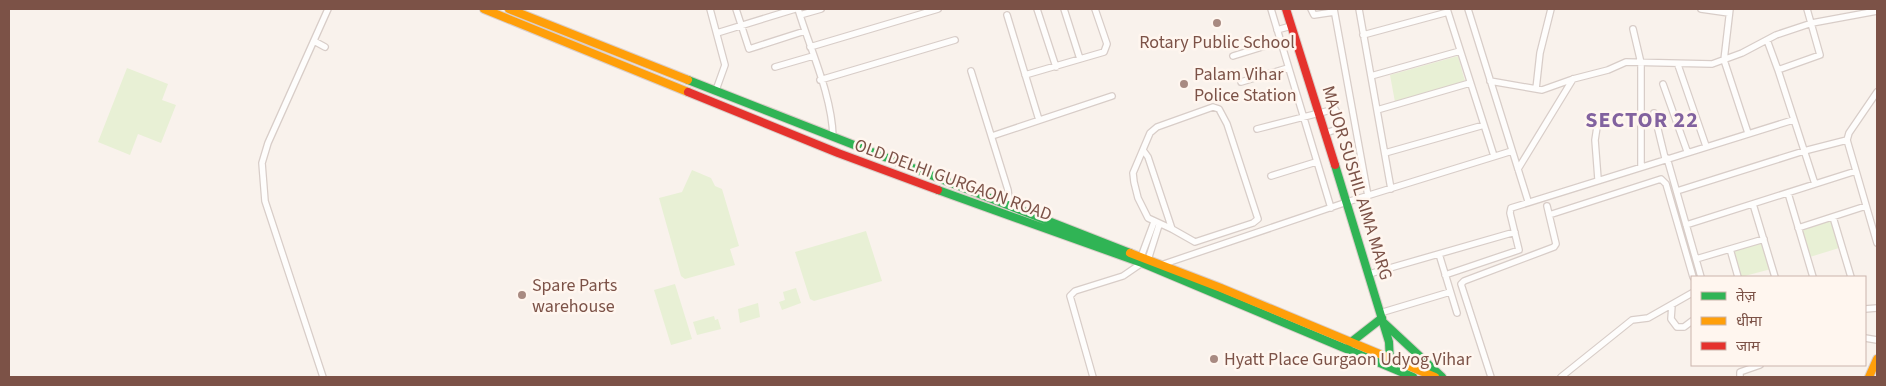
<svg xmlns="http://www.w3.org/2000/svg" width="1886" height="386" viewBox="0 0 1886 386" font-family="'Source Sans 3','Noto Sans Devanagari',sans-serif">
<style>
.green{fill:#e8f0d5}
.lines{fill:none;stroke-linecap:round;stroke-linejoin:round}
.street-casing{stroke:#d8cdc8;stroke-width:8}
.fast-casing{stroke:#dacec9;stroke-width:10}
.slow-casing{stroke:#dacec9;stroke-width:10}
.jam-casing{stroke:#dacec9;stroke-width:10}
.street{stroke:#fefdfc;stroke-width:5.5}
.fast{stroke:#30b455;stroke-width:8}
.slow{stroke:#ff9f0a;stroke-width:8}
.jam{stroke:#e5322d;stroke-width:8}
.poi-dot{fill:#a88a81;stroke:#fff6ef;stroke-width:2}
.labels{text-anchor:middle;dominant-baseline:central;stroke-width:5;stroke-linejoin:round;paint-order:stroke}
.poi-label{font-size:18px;fill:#7c5247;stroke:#fff6ef;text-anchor:start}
.street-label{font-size:18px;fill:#7c5247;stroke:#fff6ef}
.district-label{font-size:22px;font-weight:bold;letter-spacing:1px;fill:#82629f;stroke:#fff6ef}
</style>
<rect width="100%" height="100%" fill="#f9f2ec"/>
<path class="green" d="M 1458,56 L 1465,81 L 1395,102 L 1390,75 Z
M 127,68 L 168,84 L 162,100 L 176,105 L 161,143 L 138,134 L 130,155 L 98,142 Z
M 692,170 L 711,178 L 715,186 L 722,189 L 739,246 L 730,249 L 735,265 L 685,279 L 681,276 L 659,198 L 682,192 Z
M 1831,221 L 1839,248 L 1810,257 L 1802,229 Z
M 866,231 L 882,281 L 814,301 L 810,299 L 795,252 Z
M 1763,241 L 1771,269 L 1741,277 L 1734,250 Z
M 675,284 L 692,339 L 671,345 L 654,290 Z
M 796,288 L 801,303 L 782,310 L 779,302 L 785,300 L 783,292 Z
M 758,303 L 760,317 L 740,323 L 738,309 Z
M 714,316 L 715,320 L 718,319 L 721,329 L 697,335 L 693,322 Z"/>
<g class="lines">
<g class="street-casing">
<path id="street" d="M 710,9 L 725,65 L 716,90
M 736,9 L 749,49 L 805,31
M 798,9 C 810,49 832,95 833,137
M 1037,9 L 1056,67
M 1064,9 L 1080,59
M 1271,9 L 1331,208
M 1311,9 L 1314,15 L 1334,12
M 1334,9 L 1368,196
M 1359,9 L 1391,189
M 1447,9 L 1494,156
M 1468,9 L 1528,201
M 1701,9 L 1729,13
M 1730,9 L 1724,60 L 1748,133
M 1807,9 L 1820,55 L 1778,70 L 1815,184
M 800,15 L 821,9
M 1007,15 L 1039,120
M 1633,29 L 1641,63 L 1641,166
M 1277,30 L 1291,26
M 717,33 L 795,9
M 1363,35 L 1448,12
M 1767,40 L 1778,70
M 314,41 L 325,47
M 810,47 L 938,9
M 1233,56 L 1281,41
M 1678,65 L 1706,146
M 775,67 L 813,56
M 971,71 L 1008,190 L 1010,208
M 1025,75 L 1104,52 L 1107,44 L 1095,9
M 1371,76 L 1460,51
M 820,80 L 955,40
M 1490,81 L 1542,90 L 1573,79 L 1608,70 L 1626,62 L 1712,64 L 1742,53 L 1776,35 L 1812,23 L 1877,11
M 1241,82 L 1288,68
M 1663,84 L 1687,151
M 1536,89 L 1540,53 L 1551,9
M 1877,92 L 1849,133 L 1847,140 L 1877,243
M 1377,110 L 1470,83
M 1654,113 L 1665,158
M 1597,127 L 1595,140 L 1598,179
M 1257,129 L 1335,109 L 1339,116 L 1340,128 L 1326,133
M 992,136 L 1112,96
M 1143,150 L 1148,157 L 1172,229 L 1195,242 L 1253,223 L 1258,219 L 1227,124 L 1219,109 L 1213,107 L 1157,127 L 1150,133 L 1133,173 L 1134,182 L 1138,198 L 1148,218 L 1172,229
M 1385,153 L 1484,125
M 1667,158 L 1701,277
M 1518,169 L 1573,79
M 1271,176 L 1316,162
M 1677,191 L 1804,151 L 1847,140
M 1788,193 L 1813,277
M 1753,204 L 1775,277
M 1549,215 L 1661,179 L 1666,184 L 1693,277
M 1833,217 L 1851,277
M 1686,225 L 1856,171
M 1798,228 L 1866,206
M 1730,249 L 1738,277
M 1439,254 L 1457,313
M 1141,257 L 1154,222
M 1696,259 L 1764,239
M 1148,260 L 1159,225
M 1161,265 L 1347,202 L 1512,151
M 1369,274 L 1515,232
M 1445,275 L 1519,250 L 1510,213 L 1511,208 L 1793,120
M 1672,305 L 1671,319 L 1677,327 L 1684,327 L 1692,321
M 1865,309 L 1877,308
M 1380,313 L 1450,292
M 1865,338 L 1877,340
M 323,377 L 265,201 L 262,163 L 268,143 L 328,9
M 1093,377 L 1070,296 L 1075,291 L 1123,276 L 1142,263
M 1491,377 L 1461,284 L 1464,281 L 1554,247 L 1556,244 L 1547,206
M 1561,377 L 1632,320 L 1648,318 L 1692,293
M 1740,377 L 1740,372 L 1760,365"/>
</g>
<g class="fast-casing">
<path id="fast" d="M 688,80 L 1130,253
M 1335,165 L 1389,342 L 1390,363
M 938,190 L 1142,263 L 1413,377
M 1384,323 L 1442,377
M 1350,343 L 1382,318"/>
</g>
<g class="slow-casing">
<path id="slow" d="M 484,9 L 688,92
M 509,9 L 688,80
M 1130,253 L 1221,288 L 1435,377
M 1869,377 L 1877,359"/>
</g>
<g class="jam-casing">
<path id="jam" d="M 1286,9 L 1335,165
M 688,92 L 838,153 L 938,190"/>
</g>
<use href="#street" class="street"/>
<use href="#fast" class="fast"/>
<use href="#slow" class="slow"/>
<use href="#jam" class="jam"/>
</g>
<g class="poi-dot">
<circle cx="1217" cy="23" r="5"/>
<circle cx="1184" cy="84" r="5"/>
<circle cx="522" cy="295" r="5"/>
<circle cx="1214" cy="359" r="5"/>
</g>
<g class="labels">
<g class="poi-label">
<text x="1217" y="42" text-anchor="middle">Rotary Public School</text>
<text x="1194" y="74">Palam Vihar<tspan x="1194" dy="21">Police Station</tspan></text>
<text x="532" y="285">Spare Parts<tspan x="532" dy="21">warehouse</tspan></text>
<text x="1224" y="359">Hyatt Place Gurgaon Udyog Vihar</text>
</g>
<g class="street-label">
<text transform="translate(953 180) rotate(20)">OLD DELHI GURGAON ROAD</text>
<text transform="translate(1357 183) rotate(73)">MAJOR SUSHIL AIMA MARG</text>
</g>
<g class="district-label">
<text x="1642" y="120">SECTOR 22</text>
</g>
</g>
<rect width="1886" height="386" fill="none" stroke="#7c5247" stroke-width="20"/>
<rect x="1691" y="276" width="175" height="90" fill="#fff6ef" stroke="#cbb4ac"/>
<rect x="1701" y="292" width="25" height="8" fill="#30b455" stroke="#cbb4ac"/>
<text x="1736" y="301" font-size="15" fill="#7c5247">तेज़</text>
<rect x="1701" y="317" width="25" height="8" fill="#ff9f0a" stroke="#cbb4ac"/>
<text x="1736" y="326" font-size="15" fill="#7c5247">धीमा</text>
<rect x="1701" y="342" width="25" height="8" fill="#e5322d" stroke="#cbb4ac"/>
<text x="1736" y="351" font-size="15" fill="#7c5247">जाम</text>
</svg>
